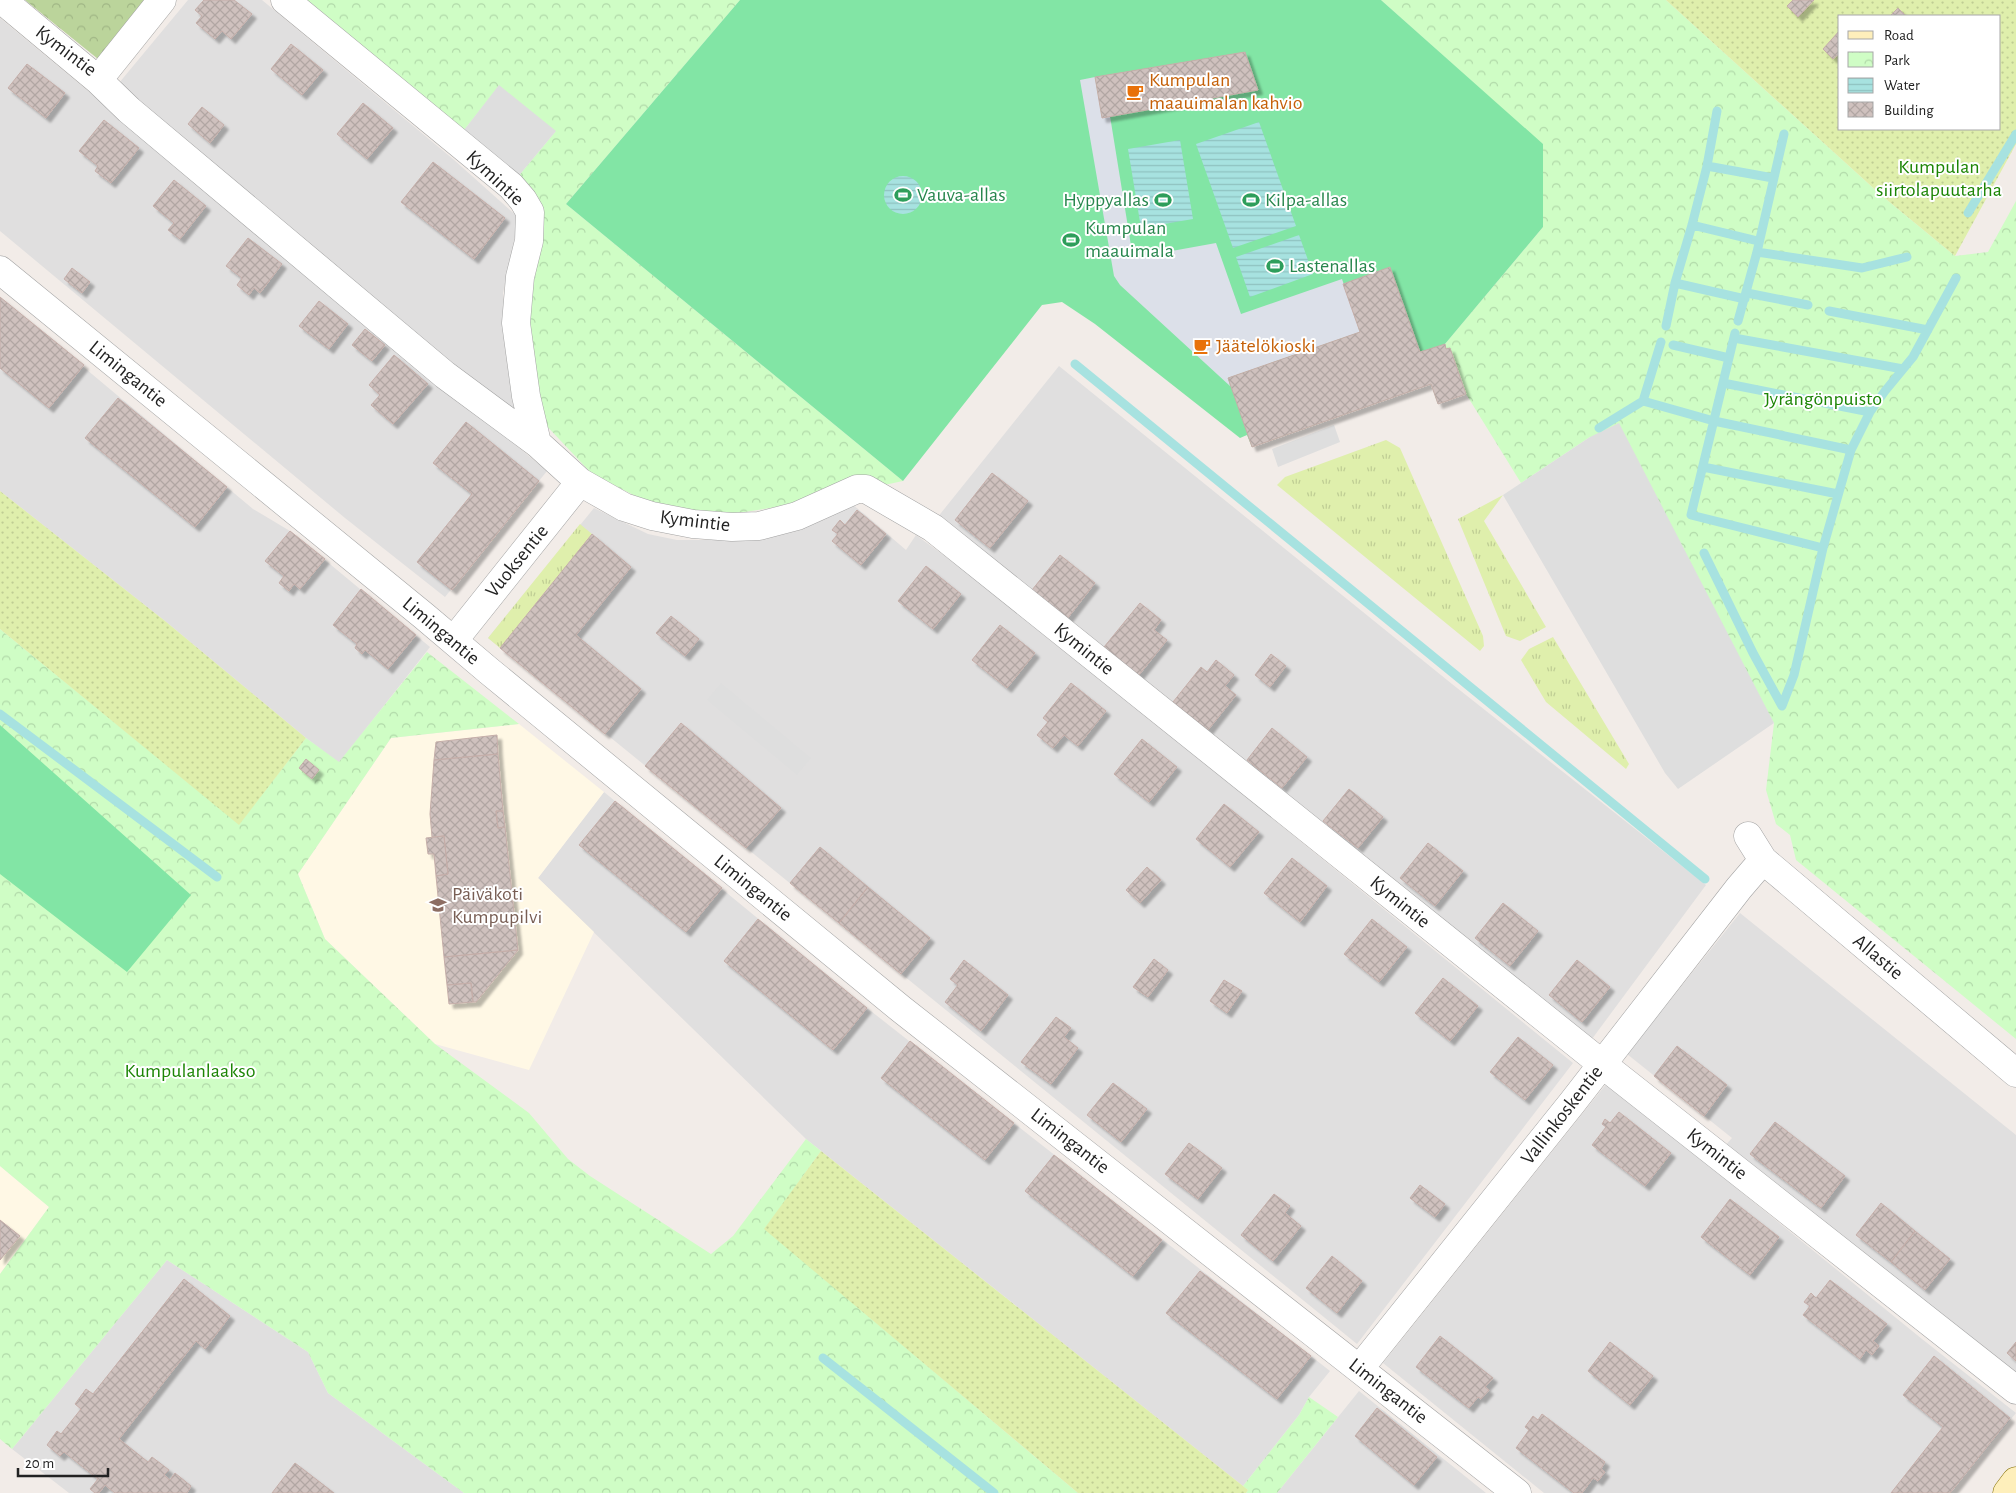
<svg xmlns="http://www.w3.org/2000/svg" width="2016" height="1493" viewBox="0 0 2016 1493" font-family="'Alegreya Sans',sans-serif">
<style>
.residential{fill:#e0dfdf}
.education{fill:#fff8e5}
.grass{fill:url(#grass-tufts)}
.forest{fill:url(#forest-crowns)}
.park{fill:url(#park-crowns)}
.garden{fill:url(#garden-dots);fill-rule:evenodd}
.pitch{fill:#82e5a5}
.parking{fill:#dedede}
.plaza{fill:#dce0e9}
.water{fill:url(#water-rules)}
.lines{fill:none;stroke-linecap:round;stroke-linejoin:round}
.stream{stroke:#a7e2e0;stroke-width:9}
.building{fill:url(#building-cross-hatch);stroke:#c5aea9;filter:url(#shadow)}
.street-casing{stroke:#a3a3a3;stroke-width:29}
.secondary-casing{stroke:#826d00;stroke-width:29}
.street{stroke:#fff;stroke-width:28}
.secondary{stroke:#feefbb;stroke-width:28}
.labels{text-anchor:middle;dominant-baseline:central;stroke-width:4;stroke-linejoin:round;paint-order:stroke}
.street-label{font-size:20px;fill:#222;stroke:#fff}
.food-label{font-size:20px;fill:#c56008;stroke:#fff;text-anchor:start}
.park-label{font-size:20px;fill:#1c8505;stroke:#fff}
.leisure-label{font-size:20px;fill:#27864d;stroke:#fff;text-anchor:start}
.education-label{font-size:20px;fill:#785e54;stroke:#fff;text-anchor:start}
</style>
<defs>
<pattern id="grass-tufts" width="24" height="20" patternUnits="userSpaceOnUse" patternTransform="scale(1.25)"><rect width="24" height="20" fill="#dfefac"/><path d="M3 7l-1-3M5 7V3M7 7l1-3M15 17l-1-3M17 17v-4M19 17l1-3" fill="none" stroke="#bfcd94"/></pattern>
<pattern id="forest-crowns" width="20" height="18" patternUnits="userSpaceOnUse" patternTransform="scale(1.25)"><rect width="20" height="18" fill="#bbd49b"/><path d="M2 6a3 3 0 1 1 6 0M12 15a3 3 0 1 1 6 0" fill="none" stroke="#a0b685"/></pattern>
<pattern id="park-crowns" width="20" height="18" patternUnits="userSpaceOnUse" patternTransform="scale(1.25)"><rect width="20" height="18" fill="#cffdc5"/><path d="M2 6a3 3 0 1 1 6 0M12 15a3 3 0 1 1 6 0" fill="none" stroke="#b1d9a9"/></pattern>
<pattern id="garden-dots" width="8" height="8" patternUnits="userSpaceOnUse" patternTransform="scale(1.25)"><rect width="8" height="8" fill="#dfefac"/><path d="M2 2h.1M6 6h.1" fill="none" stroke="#bfcd94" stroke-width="1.8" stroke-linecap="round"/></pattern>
<pattern id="water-rules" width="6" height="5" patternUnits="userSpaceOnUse" patternTransform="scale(1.25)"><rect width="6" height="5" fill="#a7e2e0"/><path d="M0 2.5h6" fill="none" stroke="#8fc2c0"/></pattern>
<pattern id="building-cross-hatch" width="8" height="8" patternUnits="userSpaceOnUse" patternTransform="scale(1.25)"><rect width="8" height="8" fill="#cfc1be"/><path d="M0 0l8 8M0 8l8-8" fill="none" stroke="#b1a6a3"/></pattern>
<filter id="shadow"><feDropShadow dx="4.5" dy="4.5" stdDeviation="1" flood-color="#0004"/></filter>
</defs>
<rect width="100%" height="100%" fill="#f2ece8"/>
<path class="residential" d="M 188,0 L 262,0 L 453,159 L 519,218 L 503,293 L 508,345 L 518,412 L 472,384 L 119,83 Z
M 0,18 L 547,471 L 445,597 L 345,518 L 0,231 Z
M 0,297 L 253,509 L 290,531 L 430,647 L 339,763 L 306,738 L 165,621 L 0,491 Z
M 1059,366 L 1452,684 L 1706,885 L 1589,1043 L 937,518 Z
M 844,497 L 906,550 L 916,535 L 994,592 L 1573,1063 L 1357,1344 L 488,638 L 594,508 L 648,534 L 677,540 L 730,540 Z
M 604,792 L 867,1008 L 1330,1371 L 1309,1397 L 1299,1415 L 1243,1486 L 806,1139 L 538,878 Z
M 1740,913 L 2016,1135 L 2016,1377 L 1723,1148 L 1732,1138 L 1627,1054 Z
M 1607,1083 L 1922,1339 L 2016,1413 L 1950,1493 L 1544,1493 L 1383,1363 Z
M 167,1260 L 308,1352 L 328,1393 L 464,1493 L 69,1493 L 12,1449 Z
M 1359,1391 L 1486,1493 L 1277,1493 Z"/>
<path class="education" d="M 519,724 L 604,792 L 538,878 L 594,932 L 529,1070 L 435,1044 L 325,939 L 298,874 L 391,738 Z
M 0,1166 L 49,1207 L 0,1274 Z"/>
<path class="grass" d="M 1386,440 L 1400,448 L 1483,636 L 1484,646 L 1480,651 L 1277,485 L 1285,477 Z
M 1503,495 L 1484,521 L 1546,627 L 1520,641 L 1506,636 L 1458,519 Z
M 580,524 L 592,534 L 500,648 L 488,638 Z
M 1553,637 L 1629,764 L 1626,769 L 1546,702 L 1521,660 L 1529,649 Z"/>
<path class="forest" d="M 25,0 L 146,0 L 98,59 Z"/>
<path class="park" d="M 298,0 L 740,0 L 566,204 L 903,481 L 801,503 L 732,514 L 657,507 L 592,474 L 543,422 L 535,403 L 516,179 L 555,132 L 499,86 L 461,134 Z
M 1381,0 L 1666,0 L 1881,195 L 1955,256 L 1988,252 L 2016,201 L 2016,1039 L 1796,860 L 1790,835 L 1776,824 L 1766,790 L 1774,723 L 1590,437 L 1521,483 L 1466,394 L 1450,348 L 1446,349 L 1445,344 L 1543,227 L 1543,145 Z
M 0,629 L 239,824 L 306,738 L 339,762 L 427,652 L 519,724 L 391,738 L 298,874 L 325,939 L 435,1044 L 529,1113 L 568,1159 L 590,1176 L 711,1254 L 733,1236 L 806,1139 L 821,1151 L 765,1229 L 1078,1493 L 464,1493 L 328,1393 L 308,1352 L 167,1260 L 12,1449 L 0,1439 L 0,1274 L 49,1207 L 0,1166 Z
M 1309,1397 L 1338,1417 L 1277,1493 L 1246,1493 L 1248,1490 L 1243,1486 L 1299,1415 Z"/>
<path class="garden" d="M 1666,0 L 2016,0 L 2016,144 L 1955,256 L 1881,195 ZM 1840,16 L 2000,16 L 2000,129 L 1840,129 Z
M 0,491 L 165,621 L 306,738 L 239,825 L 0,629 Z
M 821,1151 L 1243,1486 L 1248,1490 L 1246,1493 L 1078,1493 L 764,1229 Z"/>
<path class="pitch" d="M 740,0 L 1381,0 L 1543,144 L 1543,227 L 1445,344 L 1446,349 L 1450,348 L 1466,394 L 1438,404 L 1431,384 L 1252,447 L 1247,435 L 1240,438 L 1095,324 L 1062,302 L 1042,305 L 903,481 L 566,204 Z
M 0,725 L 191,895 L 127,972 L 0,874 Z"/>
<path class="parking" d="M 499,85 L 556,131 L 516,179 L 461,134 Z
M 1619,423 L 1774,723 L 1678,789 L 1665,773 L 1503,495 L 1590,437 Z
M 1334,425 L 1340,442 L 1278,467 L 1272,449 Z
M 721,683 L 811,758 L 797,775 L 707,700 Z"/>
<path class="plaza" d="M 1095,77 L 1102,117 L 1110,116 L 1133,258 L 1216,243 L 1241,314 L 1342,279 L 1360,332 L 1228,378 L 1230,386 L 1120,285 L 1114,276 L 1080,80 Z"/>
<path class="water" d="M 1259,122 L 1296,226 L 1233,248 L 1196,144 Z
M 1180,140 L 1193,219 L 1141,228 L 1128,149 Z
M884 195a19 19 0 1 1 38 0a19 19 0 1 1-38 0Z
M 1299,235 L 1313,274 L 1250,297 L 1236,257 Z"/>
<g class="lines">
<path class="stream" d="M 1707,166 L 1773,178
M 1968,213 L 2016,134
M 1692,225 L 1758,241
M 1757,252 L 1862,268 L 1907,257
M 1675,283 L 1745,299
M 1747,293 L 1808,305
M 1829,311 L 1928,330
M 1738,321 L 1757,252 L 1784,134
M 1666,326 L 1675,283 L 1692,225 L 1707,166 L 1717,111
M 1735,333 L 1691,515 L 1823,548
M 1734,338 L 1903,369
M 1673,345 L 1729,358
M 1075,364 L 1705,879
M 1723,383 L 1870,412
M 1643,401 L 1661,342
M 1599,428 L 1643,401 L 1714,421 L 1851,450
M 1703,467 L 1838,494
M 1704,553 L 1753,653 L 1782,706
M 1782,706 L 1794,675 L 1823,548 L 1851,450 L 1870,412 L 1885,391 L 1913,357 L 1956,278
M 0,714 L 217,877
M 823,1358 L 994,1493"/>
</g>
<path class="building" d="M 204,0 L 234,0 L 252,14 L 231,39 L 222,31 L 215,39 L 196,23 L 202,16 L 195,10 Z
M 1793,0 L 1814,0 L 1798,17 L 1787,6 Z
M 1898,8 L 1906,16 L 1890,16 Z
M 1840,30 L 1840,53 L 1833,59 L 1823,49 Z
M 291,44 L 323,70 L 302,95 L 271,69 Z
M 1245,52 L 1258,90 L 1102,118 L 1095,77 Z
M 27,64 L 65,93 L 46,118 L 8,88 Z
M 363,103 L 393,128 L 367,159 L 337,134 Z
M 202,107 L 224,125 L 210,143 L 188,124 Z
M 104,120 L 139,148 L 111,183 L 95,171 L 98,166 L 79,151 Z
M 433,162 L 505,218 L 474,259 L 401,202 Z
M 174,180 L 206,206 L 180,239 L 168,230 L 174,223 L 153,206 Z
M 248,238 L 282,264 L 260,293 L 254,288 L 249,295 L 237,285 L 242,278 L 226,266 Z
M 1390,267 L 1420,352 L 1445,344 L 1446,349 L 1450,348 L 1466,394 L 1438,404 L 1431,384 L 1252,447 L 1228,378 L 1360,332 L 1343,284 Z
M 72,268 L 90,282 L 82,293 L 64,279 Z
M 0,297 L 84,365 L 49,408 L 0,368 Z
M 319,301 L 348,324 L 329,349 L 299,326 Z
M 365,329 L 385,345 L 372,361 L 352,345 Z
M 394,355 L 428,384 L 393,424 L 371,405 L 380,395 L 369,385 Z
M 118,398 L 227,487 L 195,527 L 85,438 Z
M 466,422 L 539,481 L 452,590 L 417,562 L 472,494 L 433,463 Z
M 992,473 L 1028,501 L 990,548 L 955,520 Z
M 857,510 L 886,534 L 861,565 L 832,541 L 838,534 L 832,530 L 840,520 L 845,525 Z
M 290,531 L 325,559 L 300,589 L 294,584 L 289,591 L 279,583 L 284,576 L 265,561 Z
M 592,534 L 631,567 L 576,635 L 641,689 L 605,734 L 500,648 Z
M 1060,555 L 1095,583 L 1067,619 L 1032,590 Z
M 926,566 L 961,594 L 933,629 L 898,601 Z
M 361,589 L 416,635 L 388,669 L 365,650 L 362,654 L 355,648 L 357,644 L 333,625 Z
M 1140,603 L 1161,620 L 1154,630 L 1167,640 L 1139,675 L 1104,647 Z
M 671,616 L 699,639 L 685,656 L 656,633 Z
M 1000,625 L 1035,653 L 1007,688 L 972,660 Z
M 1271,654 L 1286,666 L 1270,687 L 1255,675 Z
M 1216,660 L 1234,675 L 1225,686 L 1236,695 L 1208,730 L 1173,702 L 1201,667 L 1207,672 Z
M 1071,683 L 1106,711 L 1078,746 L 1064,735 L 1053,748 L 1037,735 L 1048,722 L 1043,718 Z
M 681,723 L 781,808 L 746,848 L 645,766 Z
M 1272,728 L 1307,757 L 1282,788 L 1247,760 Z
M 497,735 L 498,754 L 434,760 L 436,742 Z
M 1142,739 L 1177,767 L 1149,802 L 1114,774 Z
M 498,754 L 503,811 L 496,811 L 498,828 L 505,827 L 518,950 L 444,957 L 436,876 L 448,874 L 444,836 L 432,837 L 430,814 L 434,760 Z
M 306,759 L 319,770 L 312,779 L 299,768 Z
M 1349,789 L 1383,817 L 1358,848 L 1323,821 Z
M 615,801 L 722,888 L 686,932 L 579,845 Z
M 1224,804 L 1259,832 L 1230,867 L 1196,839 Z
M 496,811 L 503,811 L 505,827 L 498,828 Z
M 444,836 L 448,874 L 436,876 L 434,854 L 428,854 L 426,838 Z
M 1428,843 L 1463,871 L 1435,906 L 1400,878 Z
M 820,847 L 868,887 L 839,923 L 790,883 Z
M 1292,858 L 1327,886 L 1300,922 L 1264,893 Z
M 1147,867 L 1161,880 L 1140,903 L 1126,890 Z
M 868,887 L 930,938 L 901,974 L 839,923 Z
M 1503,903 L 1538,931 L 1510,966 L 1475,938 Z
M 758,919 L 867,1008 L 833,1050 L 724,961 Z
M 1372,919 L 1407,947 L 1379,982 L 1344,954 Z
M 518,950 L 476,1002 L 473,1002 L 471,983 L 447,985 L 444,957 Z
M 1154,959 L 1168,970 L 1148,997 L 1133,987 Z
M 964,960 L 1008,995 L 981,1031 L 945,1002 L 958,985 L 950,979 Z
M 1577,960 L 1610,987 L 1582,1022 L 1549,995 Z
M 1443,978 L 1478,1006 L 1450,1041 L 1415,1013 Z
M 1224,980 L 1242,991 L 1227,1013 L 1210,1001 Z
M 471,983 L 473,1002 L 449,1004 L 447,985 Z
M 1056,1017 L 1071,1028 L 1064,1037 L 1078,1048 L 1051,1084 L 1021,1062 Z
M 1518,1037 L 1553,1065 L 1525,1100 L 1490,1072 Z
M 910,1041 L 1014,1123 L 985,1160 L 881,1078 Z
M 1677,1046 L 1727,1085 L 1704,1116 L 1654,1076 Z
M 1113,1083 L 1147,1109 L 1121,1142 L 1087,1115 Z
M 1619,1112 L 1671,1153 L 1645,1186 L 1592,1145 L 1606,1127 L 1602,1124 L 1605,1119 L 1610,1123 Z
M 1775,1122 L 1845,1176 L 1821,1208 L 1750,1154 Z
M 1189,1143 L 1222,1168 L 1198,1199 L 1165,1174 Z
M 1054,1155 L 1162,1240 L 1133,1276 L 1025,1191 Z
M 1420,1185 L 1445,1204 L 1435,1217 L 1410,1198 Z
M 1274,1194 L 1290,1206 L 1285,1213 L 1301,1226 L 1273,1261 L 1241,1235 Z
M 1730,1199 L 1779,1237 L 1750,1275 L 1701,1237 Z
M 1881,1203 L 1915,1231 L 1891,1262 L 1856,1235 Z
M 0,1220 L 20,1236 L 0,1260 Z
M 1915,1231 L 1950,1259 L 1925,1290 L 1891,1262 Z
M 1332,1256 L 1362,1281 L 1337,1313 L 1306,1288 Z
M 1200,1271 L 1311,1356 L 1277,1399 L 1166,1313 Z
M 184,1279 L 230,1316 L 205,1349 L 196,1341 L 119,1439 L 148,1462 L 152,1457 L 169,1470 L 164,1475 L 170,1480 L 175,1473 L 191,1486 L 187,1493 L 115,1493 L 105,1485 L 99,1493 L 95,1493 L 90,1489 L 98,1479 L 64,1452 L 60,1456 L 47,1445 L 57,1431 L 61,1434 L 81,1409 L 75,1404 L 86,1389 L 93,1394 Z
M 1830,1280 L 1887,1324 L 1873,1341 L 1879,1346 L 1872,1355 L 1866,1350 L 1860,1359 L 1803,1315 L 1810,1306 L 1804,1302 L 1811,1293 L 1816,1298 Z
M 1440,1336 L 1493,1378 L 1485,1387 L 1489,1390 L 1481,1399 L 1478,1397 L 1469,1408 L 1416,1367 Z
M 1610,1342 L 1653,1376 L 1630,1405 L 1588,1371 Z
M 2016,1342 L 2016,1361 L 2007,1353 Z
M 1934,1356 L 2010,1418 L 1950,1493 L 1891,1493 L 1943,1427 L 1903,1395 Z
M 1377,1408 L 1437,1457 L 1414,1485 L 1355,1436 Z
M 1542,1414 L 1605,1462 L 1601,1469 L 1605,1472 L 1598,1481 L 1593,1478 L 1582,1493 L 1574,1493 L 1516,1448 L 1529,1430 L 1525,1427 L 1533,1416 L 1538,1420 Z
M 295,1463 L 334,1493 L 272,1493 Z"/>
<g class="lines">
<g class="street-casing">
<path id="street" d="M 2,0 L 98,80 L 162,0
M 285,0 L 511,186 L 523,200 L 530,212 L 529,241 L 520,277 L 516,323 L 526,396 L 537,443
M 98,80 L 129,110 L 445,375 L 537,443 L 580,482 L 624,507 L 652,516 L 693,524 L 732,527 L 759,526 L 797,516 L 857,489 L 866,489 L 933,528 L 1602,1064 L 2016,1390
M 0,270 L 424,616 L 489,671 L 901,1009 L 1517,1493
M 454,640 L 580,482
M 1748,836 L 1763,860 L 2016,1073
M 1360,1368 L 1572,1103 L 1739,888 L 1763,860"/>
</g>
<g class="secondary-casing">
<path id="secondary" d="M 2007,1493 L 2016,1481"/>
</g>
<use href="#street" class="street"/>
<use href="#secondary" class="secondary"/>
</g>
<defs>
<g id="cafe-bare" transform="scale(1.35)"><path d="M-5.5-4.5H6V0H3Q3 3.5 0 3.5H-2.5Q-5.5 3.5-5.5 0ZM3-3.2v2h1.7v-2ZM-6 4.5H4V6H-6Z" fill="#e8710a" stroke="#fff" stroke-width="2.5" paint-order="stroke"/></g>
<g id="stadium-bare" transform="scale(1.35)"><path d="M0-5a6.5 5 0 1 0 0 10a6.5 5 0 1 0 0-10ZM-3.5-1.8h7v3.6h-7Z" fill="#2e9e5b" stroke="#fff" stroke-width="2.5" paint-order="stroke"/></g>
<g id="school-bare" transform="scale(1.35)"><path d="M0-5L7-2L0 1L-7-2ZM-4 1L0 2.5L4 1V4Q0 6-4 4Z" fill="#8d6e63" stroke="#fff" stroke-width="2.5" paint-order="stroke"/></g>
</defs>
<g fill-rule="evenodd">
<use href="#cafe-bare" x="1135" y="92"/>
<use href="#stadium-bare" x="903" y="195"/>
<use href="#stadium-bare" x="1163" y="200"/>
<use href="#stadium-bare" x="1251" y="200"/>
<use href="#stadium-bare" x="1071" y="240"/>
<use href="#stadium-bare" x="1275" y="266"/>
<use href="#cafe-bare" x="1202" y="346"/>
<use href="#school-bare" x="438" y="905"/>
</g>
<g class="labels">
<g class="street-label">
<text transform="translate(66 51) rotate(37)">Kymintie</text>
<text transform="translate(495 178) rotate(43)">Kymintie</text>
<text transform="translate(128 374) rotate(39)">Limingantie</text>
<text transform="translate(695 521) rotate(7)">Kymintie</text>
<text transform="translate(517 561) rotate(-51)">Vuoksentie</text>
<text transform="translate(441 631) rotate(40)">Limingantie</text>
<text transform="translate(1084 649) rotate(39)">Kymintie</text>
<text transform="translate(753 888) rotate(39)">Limingantie</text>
<text transform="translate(1400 902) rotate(39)">Kymintie</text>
<text transform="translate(1878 957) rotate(40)">Allastie</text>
<text transform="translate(1562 1115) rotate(-52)">Vallinkoskentie</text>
<text transform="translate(1070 1141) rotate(38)">Limingantie</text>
<text transform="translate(1717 1154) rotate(38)">Kymintie</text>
<text transform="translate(1388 1391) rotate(38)">Limingantie</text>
</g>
<g class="food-label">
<text x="1149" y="80">Kumpulan<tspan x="1149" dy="23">maauimalan kahvio</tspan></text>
<text x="1216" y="346">Jäätelökioski</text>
</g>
<g class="park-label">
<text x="1939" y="167">Kumpulan<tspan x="1939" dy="23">siirtolapuutarha</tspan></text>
<text x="1823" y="399">Jyrängönpuisto</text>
<text x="190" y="1071">Kumpulanlaakso</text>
</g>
<g class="leisure-label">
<text x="917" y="195">Vauva-allas</text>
<text x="1149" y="200" text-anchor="end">Hyppyallas</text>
<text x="1265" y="200">Kilpa-allas</text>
<text x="1085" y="228">Kumpulan<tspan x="1085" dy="23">maauimala</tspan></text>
<text x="1289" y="266">Lastenallas</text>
</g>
<g class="education-label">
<text x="452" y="894">Päiväkoti<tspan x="452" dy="23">Kumpupilvi</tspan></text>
</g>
</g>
<rect x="1838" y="15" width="162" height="115" fill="#ffffff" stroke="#a7a7a7"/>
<rect x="1848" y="31" width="25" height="8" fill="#feefbb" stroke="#a7a7a7"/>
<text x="1884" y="40" font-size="15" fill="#222222">Road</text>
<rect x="1848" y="52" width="25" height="15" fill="url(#park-crowns)" stroke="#a7a7a7"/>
<text x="1884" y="65" font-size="15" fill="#222222">Park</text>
<rect x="1848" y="78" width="25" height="15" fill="url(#water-rules)" stroke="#a7a7a7"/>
<text x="1884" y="90" font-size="15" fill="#222222">Water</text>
<rect x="1848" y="102" width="25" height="15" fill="url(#building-cross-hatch)" stroke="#a7a7a7"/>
<text x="1884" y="115" font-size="15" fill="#222222">Building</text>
<path d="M18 1468v8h90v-8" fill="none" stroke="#222222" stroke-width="2.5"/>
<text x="25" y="1468" font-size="15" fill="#222222" stroke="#ffffff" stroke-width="4" paint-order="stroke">20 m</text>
</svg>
